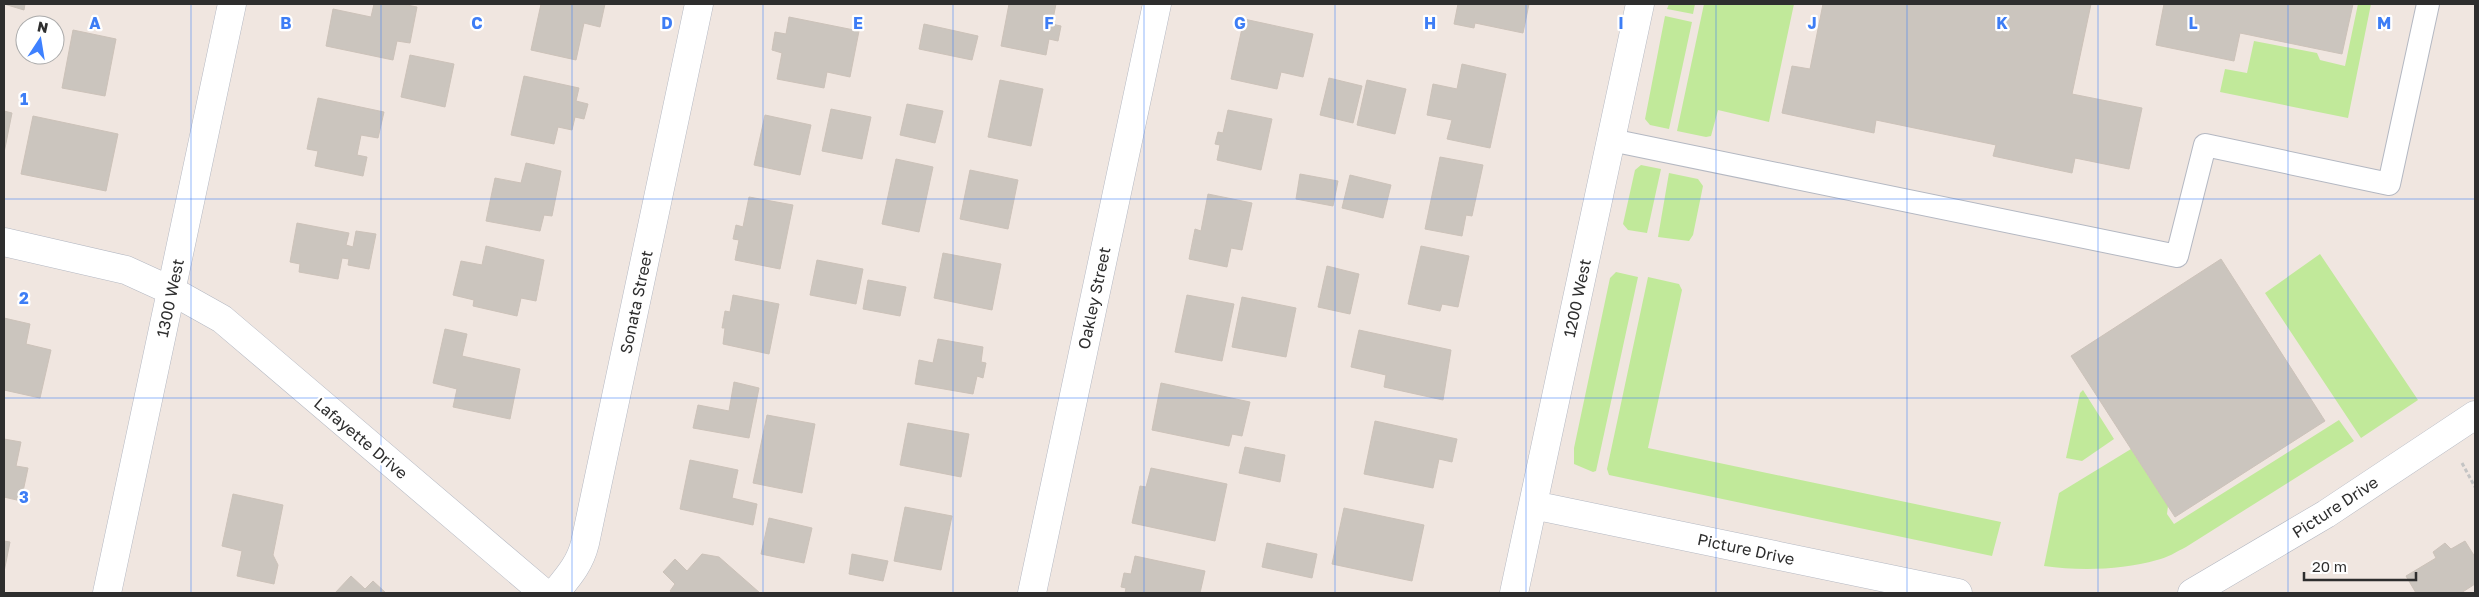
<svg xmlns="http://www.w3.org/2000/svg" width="2479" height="597" viewBox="0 0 2479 597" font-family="'Golos Text',sans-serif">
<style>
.green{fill:#c1e99a}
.building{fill:#cbc5be;stroke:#ccc2b9}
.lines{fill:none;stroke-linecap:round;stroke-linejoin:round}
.lane-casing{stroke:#b4b8c2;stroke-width:24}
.street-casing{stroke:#b4b8c2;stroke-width:29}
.path{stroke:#c4c4c4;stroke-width:3;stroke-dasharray:4 2.5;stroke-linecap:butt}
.lane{stroke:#fff;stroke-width:22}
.street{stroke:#fff;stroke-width:28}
.grid{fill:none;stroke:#3d7df5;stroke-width:1;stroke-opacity:0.55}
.labels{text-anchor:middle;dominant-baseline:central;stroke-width:4.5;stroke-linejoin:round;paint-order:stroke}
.street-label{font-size:16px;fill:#2e2e2e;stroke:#fff}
.grid-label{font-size:16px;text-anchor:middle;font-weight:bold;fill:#3d7df5;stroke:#fff;stroke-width:4.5;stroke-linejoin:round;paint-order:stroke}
</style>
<rect width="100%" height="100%" fill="#f0e6e0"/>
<path class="green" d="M 1669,4 L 1695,4 L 1693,14 L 1667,9 Z
M 1704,4 L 1794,4 L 1769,122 L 1718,110 L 1711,136 L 1706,137 L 1677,131 Z
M 2358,4 L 2371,4 L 2348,118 L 2220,92 L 2225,69 L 2247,73 L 2254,41 L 2317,53 L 2320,60 L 2345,66 Z
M 1665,16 L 1692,22 L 1669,129 L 1650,125 L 1645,119 Z
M 1641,165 L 1661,169 L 1647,233 L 1628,230 L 1623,224 L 1635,170 Z
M 1669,173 L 1698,179 L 1703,186 L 1693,235 L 1689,241 L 1658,237 Z
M 2320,254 L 2418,400 L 2361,438 L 2265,293 Z
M 1616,272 L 1638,277 L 1596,471 L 1593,472 L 1574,464 L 1574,448 L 1610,278 Z
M 1648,277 L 1679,284 L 1682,290 L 1648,448 L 2001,522 L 1992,556 L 1609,475 L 1607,469 Z
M 2083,390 L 2114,439 L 2082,461 L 2066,458 L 2080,393 Z
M 2339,420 L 2354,441 L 2186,547 C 2176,552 2167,558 2157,560 C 2122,570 2080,571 2044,566 L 2059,493 L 2131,449 L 2168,506 L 2167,514 L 2174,524 Z"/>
<path class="building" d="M 4,4 L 25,4 L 24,10 Z
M 374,4 L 402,4 L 417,7 L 410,43 L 397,41 L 393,60 L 326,46 L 333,9 L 371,17 Z
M 541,4 L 605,4 L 600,27 L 584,23 L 576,60 L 531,50 Z
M 1009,4 L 1056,4 L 1052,24 L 1061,26 L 1058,41 L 1049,39 L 1046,55 L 1001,46 Z
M 1458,4 L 1529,4 L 1523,33 L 1475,23 L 1474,28 L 1454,24 Z
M 1823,4 L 2091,4 L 2072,94 L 2142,108 L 2129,169 L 2075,158 L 2072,173 L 1993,156 L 1996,145 L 1876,120 L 1874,133 L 1782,113 L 1792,66 L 1810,69 Z
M 2161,4 L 2353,4 L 2342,54 L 2240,33 L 2234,61 L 2156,45 L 2164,4 Z
M 789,17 L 859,31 L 850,77 L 827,72 L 824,88 L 777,79 L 782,53 L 772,50 L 775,32 L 786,34 Z
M 1244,19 L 1313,34 L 1303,77 L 1281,72 L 1277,89 L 1231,79 Z
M 924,24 L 978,36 L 972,60 L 919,49 Z
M 73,30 L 116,39 L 105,96 L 62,88 Z
M 410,55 L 454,64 L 445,107 L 401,97 Z
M 1462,64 L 1506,74 L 1490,148 L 1447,139 L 1452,120 L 1427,115 L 1433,84 L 1457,89 Z
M 524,76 L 579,88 L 576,101 L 588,104 L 584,119 L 575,117 L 572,130 L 558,127 L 554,144 L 511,135 Z
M 1329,78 L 1362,86 L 1353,123 L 1320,115 Z
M 1000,80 L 1043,89 L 1031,146 L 988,137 Z
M 1367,80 L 1406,89 L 1395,134 L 1357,125 Z
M 318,98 L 384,112 L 378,138 L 361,135 L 357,155 L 367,157 L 363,176 L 315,166 L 318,151 L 307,149 Z
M 907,104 L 943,111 L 935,143 L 900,135 Z
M 831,109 L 871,117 L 862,159 L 822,151 Z
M 1228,110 L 1272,119 L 1261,170 L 1217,160 L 1220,145 L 1215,144 L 1218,132 L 1223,133 Z
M 4,111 L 12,113 L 4,153 Z
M 765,115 L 811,125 L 800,175 L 754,165 Z
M 33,116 L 118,134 L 106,191 L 21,174 Z
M 1440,157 L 1483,165 L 1472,216 L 1466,215 L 1462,236 L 1425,229 Z
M 896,159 L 933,167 L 919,232 L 882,224 Z
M 526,163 L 561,171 L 552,216 L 544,215 L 540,231 L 486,221 L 495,178 L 521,183 Z
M 970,170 L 1018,180 L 1008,229 L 960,219 Z
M 1300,174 L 1338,181 L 1333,206 L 1296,199 Z
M 1350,175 L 1391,185 L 1383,218 L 1342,208 Z
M 1208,194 L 1252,203 L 1242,250 L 1231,248 L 1227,267 L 1189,259 L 1195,229 L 1201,231 Z
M 749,197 L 793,205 L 780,269 L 735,260 L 739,240 L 733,239 L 736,225 L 743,227 Z
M 297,223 L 349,233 L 346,245 L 353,247 L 356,231 L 376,234 L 369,269 L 348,265 L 349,259 L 342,258 L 338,279 L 299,272 L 300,264 L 290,262 Z
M 486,246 L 544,260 L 536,301 L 521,298 L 517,316 L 473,306 L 474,300 L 453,295 L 461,261 L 482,265 Z
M 1421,246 L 1469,256 L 1458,307 L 1442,304 L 1440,311 L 1408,304 Z
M 943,253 L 1001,264 L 992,310 L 934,298 Z
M 2221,259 L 2325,421 L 2175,517 L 2071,356 Z
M 817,260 L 863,269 L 856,304 L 810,295 Z
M 1327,266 L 1359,274 L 1350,314 L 1318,307 Z
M 868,280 L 906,287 L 900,316 L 863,309 Z
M 733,295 L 779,304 L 769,354 L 723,344 L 725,328 L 722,328 L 725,311 L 730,312 Z
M 1187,295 L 1234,304 L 1222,361 L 1175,352 Z
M 1242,297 L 1296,308 L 1286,357 L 1232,347 Z
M 4,318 L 30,324 L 26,344 L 51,350 L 40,398 L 4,390 Z
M 445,329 L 467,334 L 462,356 L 520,369 L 510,419 L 453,407 L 457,389 L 433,383 Z
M 1359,330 L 1451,350 L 1443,400 L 1384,387 L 1386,375 L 1351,367 Z
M 938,339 L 983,347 L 981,362 L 986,363 L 983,378 L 977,376 L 973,394 L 915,384 L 919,360 L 933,363 Z
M 734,382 L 759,388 L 749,438 L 693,428 L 698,405 L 729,411 Z
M 1161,383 L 1250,402 L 1242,436 L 1232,434 L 1229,446 L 1152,430 Z
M 767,415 L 815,424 L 802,493 L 753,483 Z
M 1375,421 L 1457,439 L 1452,462 L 1439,459 L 1433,488 L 1364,474 Z
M 908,423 L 969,434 L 961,477 L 900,465 Z
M 4,439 L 21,442 L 16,466 L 28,468 L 21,501 L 4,497 Z
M 1245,447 L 1285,455 L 1280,482 L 1239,473 Z
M 690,460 L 738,470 L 732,498 L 757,504 L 753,525 L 680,509 Z
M 1151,468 L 1227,484 L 1215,541 L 1132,523 L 1140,486 L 1146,487 Z
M 233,494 L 283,505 L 273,555 L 278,565 L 274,584 L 237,576 L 242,551 L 222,546 Z
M 905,507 L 952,516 L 941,570 L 894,561 Z
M 1344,508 L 1424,525 L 1412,581 L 1332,564 Z
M 769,518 L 812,528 L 804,563 L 761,554 Z
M 4,541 L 10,542 L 4,572 Z
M 2465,541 L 2475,557 L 2475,584 L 2461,593 L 2416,593 L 2406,576 L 2436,558 L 2433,552 L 2445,543 L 2451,549 Z
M 1267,543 L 1317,554 L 1312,578 L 1262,567 Z
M 702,554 L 719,557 L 760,593 L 673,593 L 670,591 L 675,584 L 663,572 L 675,559 L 687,571 Z
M 852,554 L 888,561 L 883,581 L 849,574 Z
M 1135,556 L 1205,571 L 1200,593 L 1125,593 L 1126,588 L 1121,587 L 1124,573 L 1131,574 Z
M 351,576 L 365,589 L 373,581 L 386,593 L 335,593 Z"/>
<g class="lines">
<g class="lane-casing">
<path id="lane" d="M 1611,140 L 2177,256 L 2205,145 L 2389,184 L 2428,4"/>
</g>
<g class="street-casing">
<path id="street" d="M 4,242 L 126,270 L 172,291 L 222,319 L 544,593
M 1533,505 L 1958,593
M 107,593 L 232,4
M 555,593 C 568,577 580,564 585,543 L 699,4
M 1032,593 L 1157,4
M 1514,593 L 1640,4
M 2192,593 L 2326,514 L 2475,415"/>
</g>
<path class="path" d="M 2462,463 L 2475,487"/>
<use href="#lane" class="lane"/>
<use href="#street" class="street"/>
</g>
<path class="grid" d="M 191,4 L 191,593M 381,4 L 381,593M 572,4 L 572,593M 763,4 L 763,593M 953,4 L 953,593M 1144,4 L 1144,593M 1335,4 L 1335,593M 1526,4 L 1526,593M 1716,4 L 1716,593M 1907,4 L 1907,593M 2098,4 L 2098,593M 2288,4 L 2288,593M 4,199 L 2475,199M 4,398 L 2475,398"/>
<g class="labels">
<g class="street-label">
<text transform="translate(170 298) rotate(-78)">1300 West</text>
<text transform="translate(1094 298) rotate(-78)">Oakley Street</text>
<text transform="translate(1577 298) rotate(-78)">1200 West</text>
<text transform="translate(636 302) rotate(-78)">Sonata Street</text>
<text transform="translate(361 438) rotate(40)">Lafayette Drive</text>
<text transform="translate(2335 507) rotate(-33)">Picture Drive</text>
<text transform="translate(1746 549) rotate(12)">Picture Drive</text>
</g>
</g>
<g class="grid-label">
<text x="95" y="29">A</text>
<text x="286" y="29">B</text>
<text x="477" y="29">C</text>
<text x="667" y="29">D</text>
<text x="858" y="29">E</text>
<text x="1049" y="29">F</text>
<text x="1240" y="29">G</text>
<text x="1430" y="29">H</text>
<text x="1621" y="29">I</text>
<text x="1812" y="29">J</text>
<text x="2002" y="29">K</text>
<text x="2193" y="29">L</text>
<text x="2384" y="29">M</text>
<text x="24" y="105">1</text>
<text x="24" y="304">2</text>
<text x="24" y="503">3</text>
</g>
<rect width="2479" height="597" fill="none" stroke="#2e2e2e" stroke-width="10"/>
<g transform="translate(40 40) rotate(12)"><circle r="24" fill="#ffffff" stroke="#ababab"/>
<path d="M0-4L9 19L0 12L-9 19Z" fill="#3e81ff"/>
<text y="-8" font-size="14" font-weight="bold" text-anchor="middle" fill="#2e2e2e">N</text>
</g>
<path d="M2304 572v8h112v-8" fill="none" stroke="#2e2e2e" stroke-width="2.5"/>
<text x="2312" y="572" font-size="15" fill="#2e2e2e" stroke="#ffffff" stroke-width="4" paint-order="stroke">20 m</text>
</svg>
